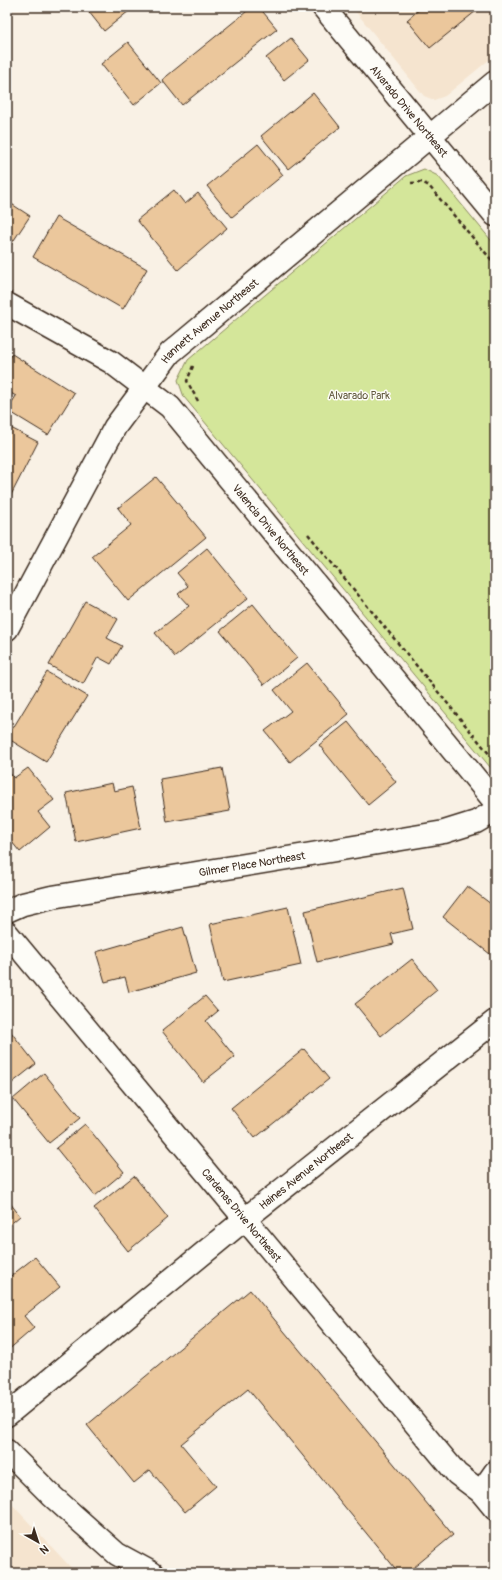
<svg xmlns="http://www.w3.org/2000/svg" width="502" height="1580" viewBox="0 0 502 1580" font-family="Pangolin,sans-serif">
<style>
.built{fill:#f5e4cf}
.green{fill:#d4e69a;stroke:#88885c}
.building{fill:#ebc79c;stroke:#3b2a1e}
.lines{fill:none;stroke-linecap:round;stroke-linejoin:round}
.minor-casing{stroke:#3b2a1e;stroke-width:25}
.path{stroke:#3b2a1e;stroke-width:2.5;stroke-dasharray:4 3;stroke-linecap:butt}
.minor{stroke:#fdfcf7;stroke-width:22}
.labels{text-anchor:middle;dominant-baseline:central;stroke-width:3;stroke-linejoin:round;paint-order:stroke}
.street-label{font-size:11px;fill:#3b2a1e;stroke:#fdfcf7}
.park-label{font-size:11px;fill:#61593d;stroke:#fdfcf7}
</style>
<rect width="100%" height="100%" fill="#f9f1e5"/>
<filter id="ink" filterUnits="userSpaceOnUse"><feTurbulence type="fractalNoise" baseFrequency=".025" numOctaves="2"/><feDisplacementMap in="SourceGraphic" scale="8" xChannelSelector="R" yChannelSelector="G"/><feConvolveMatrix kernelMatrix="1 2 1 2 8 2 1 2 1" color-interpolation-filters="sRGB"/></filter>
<g filter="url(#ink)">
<path class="built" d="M 352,7 L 495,7 L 495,55 L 445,96 L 434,100 L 424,96 Z
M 7,1499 L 76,1573 L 7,1573 Z"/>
<path class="green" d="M 424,169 L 438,176 L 495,245 L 495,773 L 184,397 L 178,380 L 188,360 L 406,176 Z"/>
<path class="building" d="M 85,7 L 134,7 L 104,31 Z
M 252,7 L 259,7 L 277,29 L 182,105 L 162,80 Z
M 422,7 L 481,7 L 430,48 L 407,20 Z
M 291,38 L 309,60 L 284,80 L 266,58 Z
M 128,42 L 161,83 L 134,105 L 101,64 Z
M 313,93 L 340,127 L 288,169 L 261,136 Z
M 258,144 L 283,175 L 232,217 L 207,186 Z
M 174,190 L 185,204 L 198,193 L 227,228 L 178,270 L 137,220 Z
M 7,201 L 30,216 L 8,249 L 7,248 Z
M 56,217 L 147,269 L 123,309 L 33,257 Z
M 12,354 L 74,393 L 48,435 L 7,410 L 16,396 L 7,391 L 7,363 Z
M 7,426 L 38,442 L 9,499 L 7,498 Z
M 156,477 L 206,537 L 128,601 L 92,557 L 131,525 L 118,508 Z
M 207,548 L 248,598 L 175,657 L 155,633 L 189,606 L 178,594 L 188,586 L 177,573 Z
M 85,601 L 118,619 L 107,638 L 122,646 L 111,664 L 98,657 L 83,684 L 49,665 Z
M 253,604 L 297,658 L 264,685 L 220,631 Z
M 307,663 L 349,714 L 290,762 L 265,731 L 291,711 L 274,690 Z
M 47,672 L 87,696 L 46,762 L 7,738 Z
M 348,722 L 396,782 L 368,805 L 319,745 Z
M 28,768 L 54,800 L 38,812 L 50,827 L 20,852 L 7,836 L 7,770 L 14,778 Z
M 222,768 L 230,811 L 167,822 L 160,779 Z
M 112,783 L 114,791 L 132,787 L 141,828 L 76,842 L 66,793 Z
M 467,886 L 495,907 L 495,958 L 443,917 Z
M 403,888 L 413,929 L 391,934 L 394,944 L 317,962 L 305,911 Z
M 288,907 L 301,965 L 223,982 L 210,924 Z
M 183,927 L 196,973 L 129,992 L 125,977 L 105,982 L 96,952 Z
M 412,959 L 437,990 L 381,1036 L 355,1004 Z
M 205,996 L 218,1011 L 206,1021 L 235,1057 L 203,1082 L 162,1031 Z
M 7,1027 L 36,1064 L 7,1087 Z
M 304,1049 L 329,1079 L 255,1138 L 231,1108 Z
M 44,1073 L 80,1118 L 49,1143 L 13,1099 Z
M 85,1124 L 124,1172 L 95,1196 L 56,1148 Z
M 134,1176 L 168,1218 L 128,1251 L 94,1208 Z
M 7,1199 L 20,1216 L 7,1227 Z
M 35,1257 L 60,1287 L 24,1316 L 34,1328 L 7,1351 L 7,1279 Z
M 250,1290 L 453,1535 L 407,1573 L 399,1573 L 248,1389 L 181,1444 L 216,1486 L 185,1512 L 150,1470 L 134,1483 L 87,1425 Z"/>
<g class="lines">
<g class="minor-casing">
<g id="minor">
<path id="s1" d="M 323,7 L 495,215"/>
<path id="s2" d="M 7,304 L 111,362 L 170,407 L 495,802"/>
<path id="s3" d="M 7,629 L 115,427 L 170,353 L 495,82"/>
<path id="s4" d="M 7,911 L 23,904 L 52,897 L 444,832 L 476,822 L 495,811"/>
<path id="s5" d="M 7,933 L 457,1474 L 481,1492"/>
<path id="s6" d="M 7,1415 L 245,1219 L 495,1021"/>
<path d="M 7,1451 L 52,1496 L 117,1554 L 152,1573"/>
<path d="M 495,1472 L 481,1492 L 495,1509"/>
</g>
</g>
<path class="path" d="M 411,183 L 422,182 L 429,186 L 495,264
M 193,366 L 187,381 L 198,401
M 308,534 L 495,761"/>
<use href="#minor" class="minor"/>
</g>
</g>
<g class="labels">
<g class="street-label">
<text stroke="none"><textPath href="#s1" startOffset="135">Alvarado Drive Northeast</textPath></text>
<text stroke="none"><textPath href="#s3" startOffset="372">Hannett Avenue Northeast</textPath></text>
<text stroke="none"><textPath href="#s2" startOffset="352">Valencia Drive Northeast</textPath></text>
<text stroke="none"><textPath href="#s4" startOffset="250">Gilmer Place Northeast</textPath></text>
<text stroke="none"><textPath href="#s6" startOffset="386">Haines Avenue Northeast</textPath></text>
<text stroke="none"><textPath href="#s5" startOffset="367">Cardenas Drive Northeast</textPath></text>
</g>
<g class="park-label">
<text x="359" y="395">Alvarado Park</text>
</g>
</g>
<rect width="502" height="1580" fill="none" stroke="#fdfcf7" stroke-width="24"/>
<rect x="12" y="12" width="478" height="1556" fill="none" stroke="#3b2a1e" stroke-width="1.5" filter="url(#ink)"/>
<g transform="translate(38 1542) rotate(141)" stroke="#fdfcf7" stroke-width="3" paint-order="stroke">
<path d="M0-3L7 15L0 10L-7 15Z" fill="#3b2a1e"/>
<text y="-6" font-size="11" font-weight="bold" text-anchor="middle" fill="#3b2a1e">N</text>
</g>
</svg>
